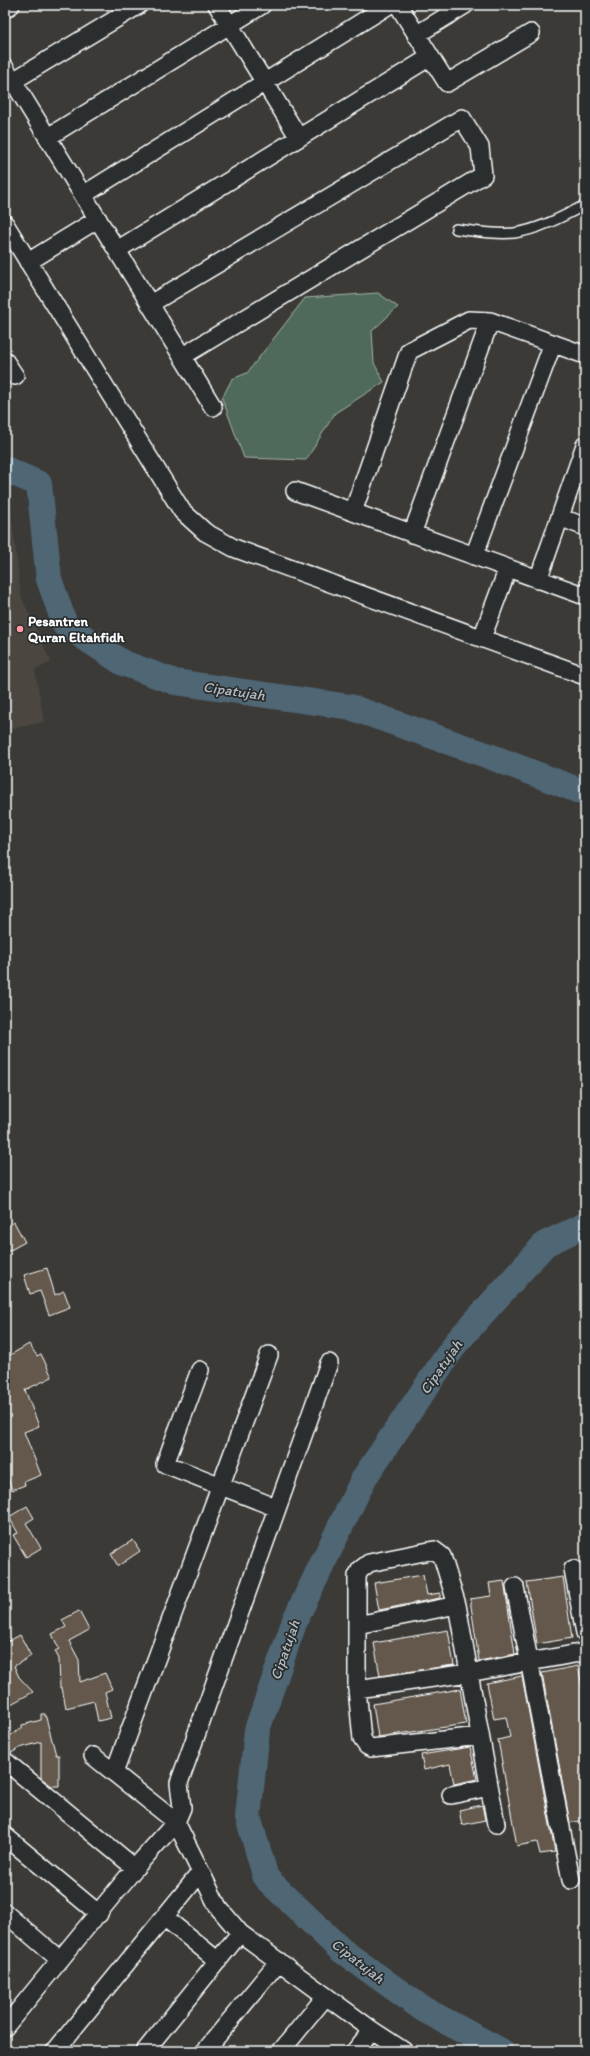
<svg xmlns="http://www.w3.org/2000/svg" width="590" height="2056" viewBox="0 0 590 2056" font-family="Itim,sans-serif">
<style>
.built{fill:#4b4741}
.green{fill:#4f6a5a;stroke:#a7b4ac}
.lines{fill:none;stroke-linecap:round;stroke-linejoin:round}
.river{stroke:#506674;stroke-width:26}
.building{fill:#63594b;stroke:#fff}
.service-casing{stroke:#fff;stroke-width:12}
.minor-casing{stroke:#fff;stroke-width:20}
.service{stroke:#2a2d2e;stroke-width:9}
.minor{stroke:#2a2d2e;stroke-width:17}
.poi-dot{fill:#ff9aa2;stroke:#2a2d2e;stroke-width:1.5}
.labels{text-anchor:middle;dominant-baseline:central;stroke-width:3.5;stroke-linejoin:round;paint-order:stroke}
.poi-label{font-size:14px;font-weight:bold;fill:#fff;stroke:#2a2d2e;text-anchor:start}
.water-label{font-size:15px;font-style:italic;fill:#b0bac0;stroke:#2a2d2e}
</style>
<rect width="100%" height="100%" fill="#3b3a37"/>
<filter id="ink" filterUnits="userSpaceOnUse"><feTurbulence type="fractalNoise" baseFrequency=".025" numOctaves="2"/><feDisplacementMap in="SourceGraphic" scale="8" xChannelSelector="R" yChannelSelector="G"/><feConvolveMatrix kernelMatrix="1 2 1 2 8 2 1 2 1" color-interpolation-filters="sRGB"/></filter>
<g filter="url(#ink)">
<path class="built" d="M 5,491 L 9,494 L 21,596 L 51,662 L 35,670 L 44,722 L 5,730 Z"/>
<path class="green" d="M 378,293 L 398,307 L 372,331 L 374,363 L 384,382 L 335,413 L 306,460 L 244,458 L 222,398 L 232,379 L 247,373 L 305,298 Z"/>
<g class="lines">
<path class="river" d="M 5,469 L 39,484 L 49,579 L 65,625 L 123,663 L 175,682 L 350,707 L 489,756 L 585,793
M 501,2051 L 423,2009 L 341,1950 L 266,1878 L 248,1817 L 257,1730 L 295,1620 L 364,1478 L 456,1343 L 545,1244 L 585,1225"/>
</g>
<path class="building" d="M 14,1222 L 25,1242 L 5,1253 L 5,1227 Z
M 47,1268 L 55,1295 L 64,1291 L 70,1307 L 49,1315 L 40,1291 L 30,1294 L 24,1275 Z
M 29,1344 L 37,1356 L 41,1354 L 52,1377 L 25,1390 L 39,1426 L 24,1432 L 41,1475 L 24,1482 L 25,1485 L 12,1490 L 5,1470 L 5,1358 Z
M 27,1506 L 34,1518 L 26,1523 L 41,1548 L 26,1557 L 13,1535 L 18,1533 L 9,1517 Z
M 133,1540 L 140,1551 L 118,1566 L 111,1554 Z
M 423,1575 L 427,1595 L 440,1593 L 440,1598 L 379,1610 L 374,1583 Z
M 563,1577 L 572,1638 L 537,1644 L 527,1582 Z
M 504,1581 L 515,1654 L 479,1661 L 470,1599 L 491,1596 L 489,1583 Z
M 79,1611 L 89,1630 L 69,1641 L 79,1660 L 80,1682 L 105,1673 L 112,1689 L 105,1692 L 111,1718 L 98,1721 L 94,1701 L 66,1708 L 62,1688 L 60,1688 L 59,1659 L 55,1651 L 59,1649 L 52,1634 L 66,1627 L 62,1620 Z
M 448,1630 L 454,1665 L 380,1676 L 374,1643 Z
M 20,1635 L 31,1656 L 14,1666 L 19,1677 L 33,1692 L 11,1704 L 5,1692 L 5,1643 Z
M 578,1666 L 585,1700 L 585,1820 L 570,1823 L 542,1673 Z
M 522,1676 L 555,1852 L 540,1854 L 537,1842 L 517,1846 L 498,1740 L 510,1737 L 506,1717 L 494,1719 L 487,1683 Z
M 460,1689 L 466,1724 L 378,1737 L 373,1704 Z
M 41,1714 L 45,1714 L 56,1755 L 59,1755 L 59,1786 L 52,1786 L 41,1778 L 41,1742 L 20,1748 L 11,1753 L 5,1746 L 5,1739 L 22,1728 L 22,1725 L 41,1720 Z
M 470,1747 L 477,1779 L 454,1784 L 450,1764 L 424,1770 L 421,1755 Z
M 482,1805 L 485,1820 L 462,1825 L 459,1810 Z"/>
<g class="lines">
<g class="service-casing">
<path id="service" d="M 456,229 C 475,231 494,235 514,233 C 538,230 564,216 585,205"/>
</g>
<g class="minor-casing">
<path id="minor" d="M 217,5 L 299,138
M 398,5 L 447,83 L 531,33
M 5,9 L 11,5
M 416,35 L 465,5
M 5,68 L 213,407
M 13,81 L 139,5
M 48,137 L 262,5
M 83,195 L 389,5
M 5,224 L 182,511 L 205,532 L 234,548 L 585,676
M 117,250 L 430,57
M 28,262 L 98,219
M 150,304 L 462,118 L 480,147 L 483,175 L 183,356
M 5,361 L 15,376
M 295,491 L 585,596
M 353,512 L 409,351 L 469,320 L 490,321 L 585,355
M 560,517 L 585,527
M 412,534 L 490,321
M 474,556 L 553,343
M 538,580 L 585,445
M 482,638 L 508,568
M 200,1370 L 165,1464 L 277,1508
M 573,1569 L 585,1633
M 515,1587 L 571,1880
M 457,1605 L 442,1556 L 434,1550 L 369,1563 L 360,1570 L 357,1576 L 357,1689 L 362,1739 L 367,1746 L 371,1748 L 480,1736
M 357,1625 L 457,1605 L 496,1824
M 357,1689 L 468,1673 L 585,1652
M 93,1756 L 176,1822 L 218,1907 L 240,1933 L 372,2030 L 404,2051
M 5,1761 L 135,1868
M 114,1773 L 269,1355
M 451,1795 L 489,1787
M 5,1836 L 99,1914
M 5,1913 L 60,1960
M 164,1917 L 218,1961
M 5,2027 L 135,1868 L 176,1822 L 182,1808 L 179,1783 L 329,1363
M 55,2051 L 200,1873
M 145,2051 L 240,1933
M 205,2051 L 279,1961
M 281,2051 L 326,1996
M 355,2051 L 372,2030"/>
</g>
<use href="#service" class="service"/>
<use href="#minor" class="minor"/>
</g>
</g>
<circle class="poi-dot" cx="20" cy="629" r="4"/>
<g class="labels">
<g class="poi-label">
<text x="28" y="621">Pesantren<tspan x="28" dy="16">Quran Eltahfidh</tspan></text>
</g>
<g class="water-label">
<text transform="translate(234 691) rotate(8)">Cipatujah</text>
<text transform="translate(441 1367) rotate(-55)">Cipatujah</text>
<text transform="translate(285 1650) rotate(-71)">Cipatujah</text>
<text transform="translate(358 1961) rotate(38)">Cipatujah</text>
</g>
</g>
<rect width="590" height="2056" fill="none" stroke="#2a2d2e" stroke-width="20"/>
<rect x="10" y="10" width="570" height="2036" fill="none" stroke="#fff" stroke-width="1.5" filter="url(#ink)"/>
</svg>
